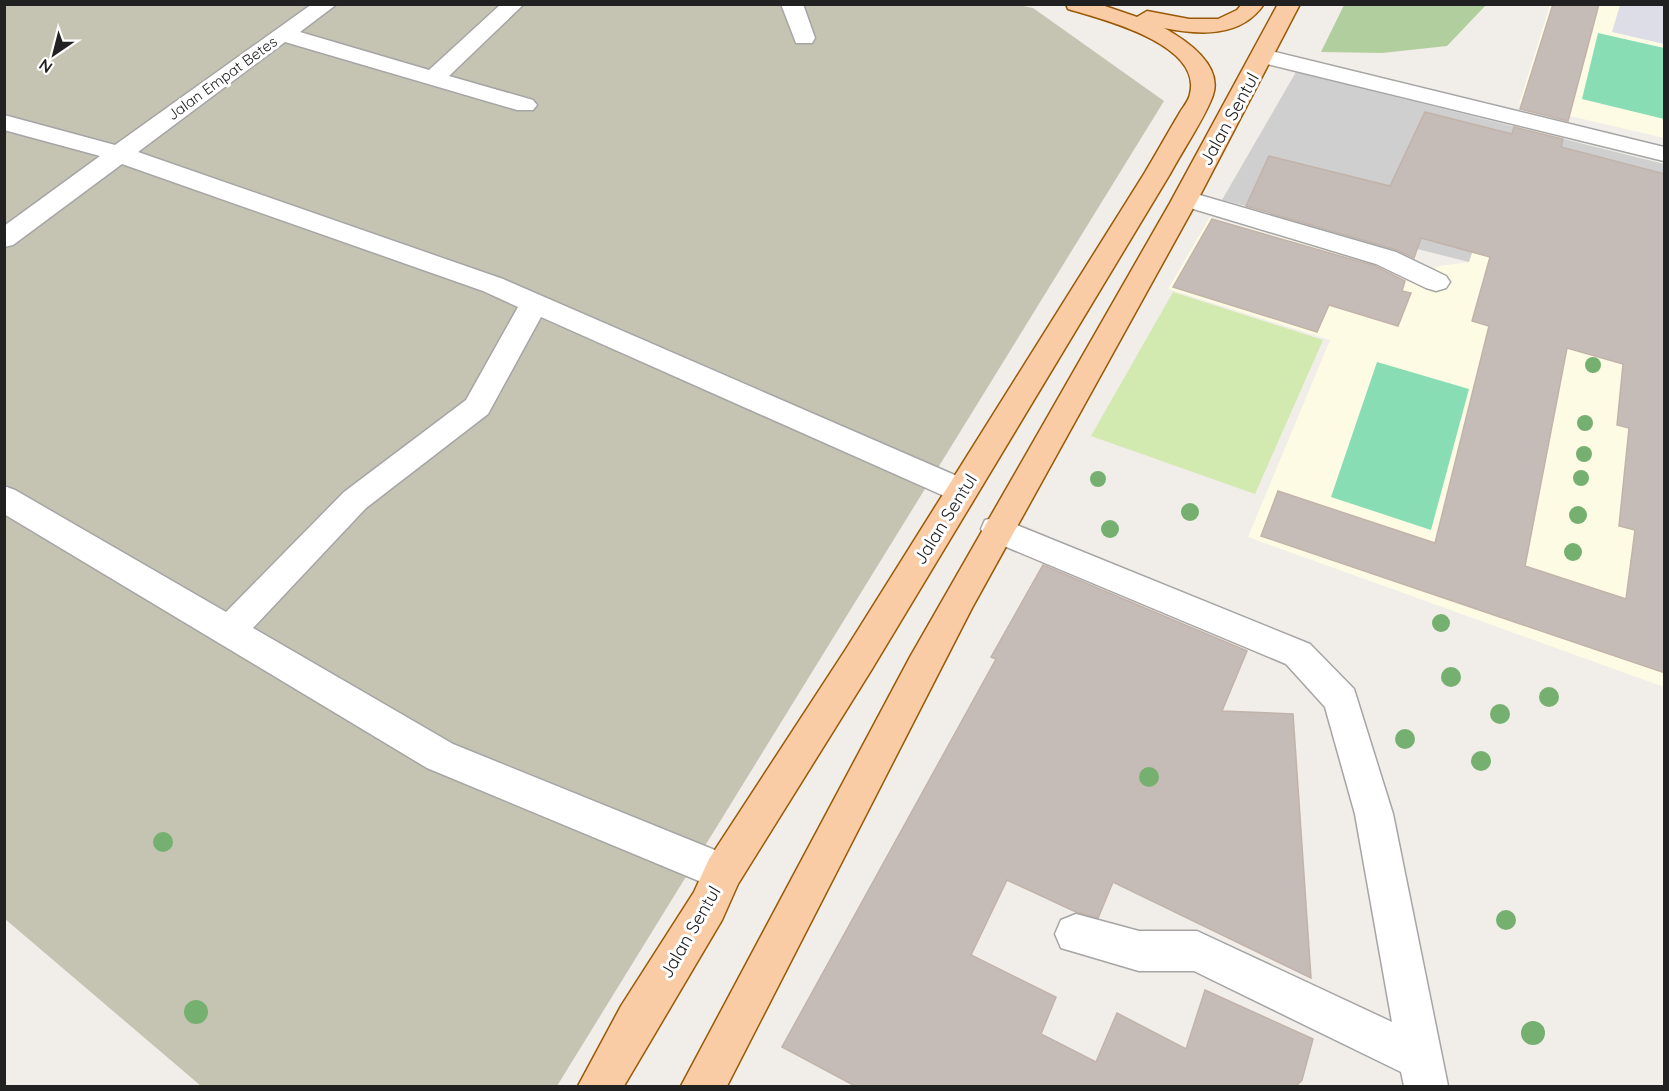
<svg xmlns="http://www.w3.org/2000/svg" width="1669" height="1091" viewBox="0 0 1669 1091" font-family="Quicksand,sans-serif">
<style>
.education{fill:#fefbe4}
.religious{fill:#cfcfcf}
.construction{fill:#c5c4b3}
.grass{fill:#d2e9b0}
.forest{fill:#b1cf9e}
.pitch{fill:#89ddb4}
.plaza{fill:#dcdde7}
.building{fill:#c6bcb7;stroke:#c2b3aa;stroke-width:1.5;fill-rule:evenodd}
.lines{fill:none;stroke-linecap:round;stroke-linejoin:round}
.minor-casing{stroke:#a5a5a5;stroke-width:3}
.major-casing{stroke:#995905;stroke-width:3}
.minor{fill:#fff;fill-rule:evenodd}
.major{fill:#f9cca5;fill-rule:evenodd}
.tree{fill:#76b071}
.labels{text-anchor:middle;dominant-baseline:central;stroke-width:6;stroke-linejoin:round;paint-order:stroke}
.far-street-label{font-size:15px;fill:#212121;stroke:#fff}
.street-label{font-size:18px;fill:#212121;stroke:#fff}
</style>
<rect width="100%" height="100%" fill="#f1ede8"/>
<path class="education" d="M 1550,5 L 1664,5 L 1664,138 L 1519,104 Z
M 1492,191 L 1664,266 L 1664,687 L 1248,537 L 1330,340 L 1168,289 L 1210,217 L 1420,278 L 1439,266 L 1469,262 Z"/>
<path class="religious" d="M 1296,72 L 1664,164 L 1664,266 L 1492,192 L 1469,262 L 1222,200 Z"/>
<path class="construction" d="M 5,5 L 1018,5 L 1033,8 L 1164,101 L 557,1086 L 201,1086 L 5,919 Z"/>
<path class="grass" d="M 1173,292 L 1323,340 L 1255,494 L 1091,436 Z"/>
<path class="forest" d="M 1344,5 L 1344,4 L 1486,5 L 1447,46 L 1382,53 L 1321,52 Z"/>
<path class="pitch" d="M 1598,33 L 1664,48 L 1664,119 L 1582,99 Z
M 1377,362 L 1469,389 L 1431,530 L 1331,497 Z"/>
<path class="plaza" d="M 1620,5 L 1664,5 L 1664,44 L 1612,32 Z"/>
<path class="building" d="M 1553,4 L 1599,4 L 1568,121 L 1520,109 Z
M 1425,112 L 1512,134 L 1514,127 L 1563,139 L 1561,147 L 1665,174 L 1665,673 L 1261,536 L 1278,491 L 1435,543 L 1489,326 L 1472,321 L 1490,257 L 1421,238 L 1414,258 L 1397,250 L 1246,206 L 1269,156 L 1390,186 ZM 1567,348 L 1623,364 L 1617,425 L 1629,428 L 1619,526 L 1635,530 L 1626,599 L 1525,566 Z
M 1212,219 L 1375,266 L 1405,281 L 1402,291 L 1411,293 L 1398,326 L 1329,305 L 1317,332 L 1173,287 Z
M 1043,565 L 1247,651 L 1222,711 L 1293,714 L 1311,978 L 1113,882 L 1098,918 L 1076,912 L 1007,880 L 971,955 L 1056,997 L 1041,1034 L 1096,1062 L 1117,1013 L 1186,1049 L 1205,990 L 1313,1039 L 1302,1080 L 1296,1086 L 855,1086 L 782,1047 L 996,659 L 991,657 Z"/>
<g class="lines">
<g class="minor-casing">
<path id="minor" d="M 312,4 L 337,4 L 300,32 L 429,70 L 501,4 L 524,4 L 449,76 L 533,100 L 537,105 L 533,110 L 517,110 L 285,42 L 138,152 L 503,279 L 973,483 L 978,491 L 973,499 L 962,503 L 951,499 L 541,317 L 488,414 L 366,508 L 253,628 L 453,744 L 737,859 L 743,872 L 737,885 L 723,891 L 427,768 L 4,514 L 4,486 L 15,490 L 226,612 L 344,492 L 466,400 L 518,307 L 483,291 L 122,164 L 13,245 L 4,247 L 4,226 L 100,156 L 4,130 L 4,115 L 115,145 Z
M 781,4 L 803,4 L 815,38 L 812,43 L 796,43 Z
M 1263,49 L 1664,147 L 1664,161 L 1255,61 L 1252,56 L 1255,51 Z
M 1186,191 L 1396,252 L 1446,276 L 1450,282 L 1446,288 L 1436,291 L 1426,288 L 1376,264 L 1177,204 L 1173,199 L 1177,194 Z
M 997,517 L 1310,644 L 1354,689 L 1393,814 L 1448,1086 L 1404,1086 L 1401,1072 L 1194,971 L 1139,971 L 1061,948 L 1055,934 L 1061,920 L 1076,914 L 1139,931 L 1197,931 L 1392,1022 L 1355,814 L 1325,707 L 1286,664 L 985,538 L 981,529 L 985,520 Z"/>
</g>
<g class="major-casing">
<path id="major" d="M 1066,4 L 1099,4 L 1137,17 L 1147,11 L 1189,19 L 1218,19 L 1237,10 L 1242,4 L 1264,4 C 1241,38 1199,35 1164,28 C 1186,40 1223,65 1213,95 C 1206,116 1181,153 1170,174 L 872,669 L 738,884 L 722,920 L 624,1086 L 578,1086 L 621,1006 L 694,892 L 709,859 L 846,649 L 1144,174 C 1156,154 1167,134 1179,114 C 1182,108 1189,101 1190,94 C 1203,44 1102,19 1068,9 Z
M 1278,4 L 1300,4 L 1196,203 L 972,608 L 727,1086 L 681,1086 L 910,657 L 1170,203 Z"/>
</g>
<use href="#minor" class="minor"/>
<use href="#major" class="major"/>
</g>
<g class="tree">
<circle cx="1593" cy="365" r="8"/>
<circle cx="1585" cy="423" r="8"/>
<circle cx="1584" cy="454" r="8"/>
<circle cx="1581" cy="478" r="8"/>
<circle cx="1098" cy="479" r="8"/>
<circle cx="1190" cy="512" r="9"/>
<circle cx="1578" cy="515" r="9"/>
<circle cx="1110" cy="529" r="9"/>
<circle cx="1573" cy="552" r="9"/>
<circle cx="1441" cy="623" r="9"/>
<circle cx="1451" cy="677" r="10"/>
<circle cx="1549" cy="697" r="10"/>
<circle cx="1500" cy="714" r="10"/>
<circle cx="1405" cy="739" r="10"/>
<circle cx="1481" cy="761" r="10"/>
<circle cx="1149" cy="777" r="10"/>
<circle cx="163" cy="842" r="10"/>
<circle cx="1506" cy="920" r="10"/>
<circle cx="196" cy="1012" r="12"/>
<circle cx="1533" cy="1033" r="12"/>
</g>
<g class="labels">
<g class="far-street-label">
<text transform="translate(222 78) rotate(-36)">Jalan Empat Betes</text>
</g>
<g class="street-label">
<text transform="translate(1229 119) rotate(-61)">Jalan Sentul</text>
<text transform="translate(945 519) rotate(-58)">Jalan Sentul</text>
<text transform="translate(690 932) rotate(-60)">Jalan Sentul</text>
</g>
</g>
<rect width="1669" height="1091" fill="none" stroke="#212121" stroke-width="12"/>
<g transform="translate(54 54) rotate(215)" stroke="#ffffff" stroke-width="4.5" paint-order="stroke">
<path d="M0-4.5L10 22L0 15L-10 22Z" fill="#212121"/>
<text y="-9" font-size="16" font-weight="bold" text-anchor="middle" fill="#212121">N</text>
</g>
</svg>
